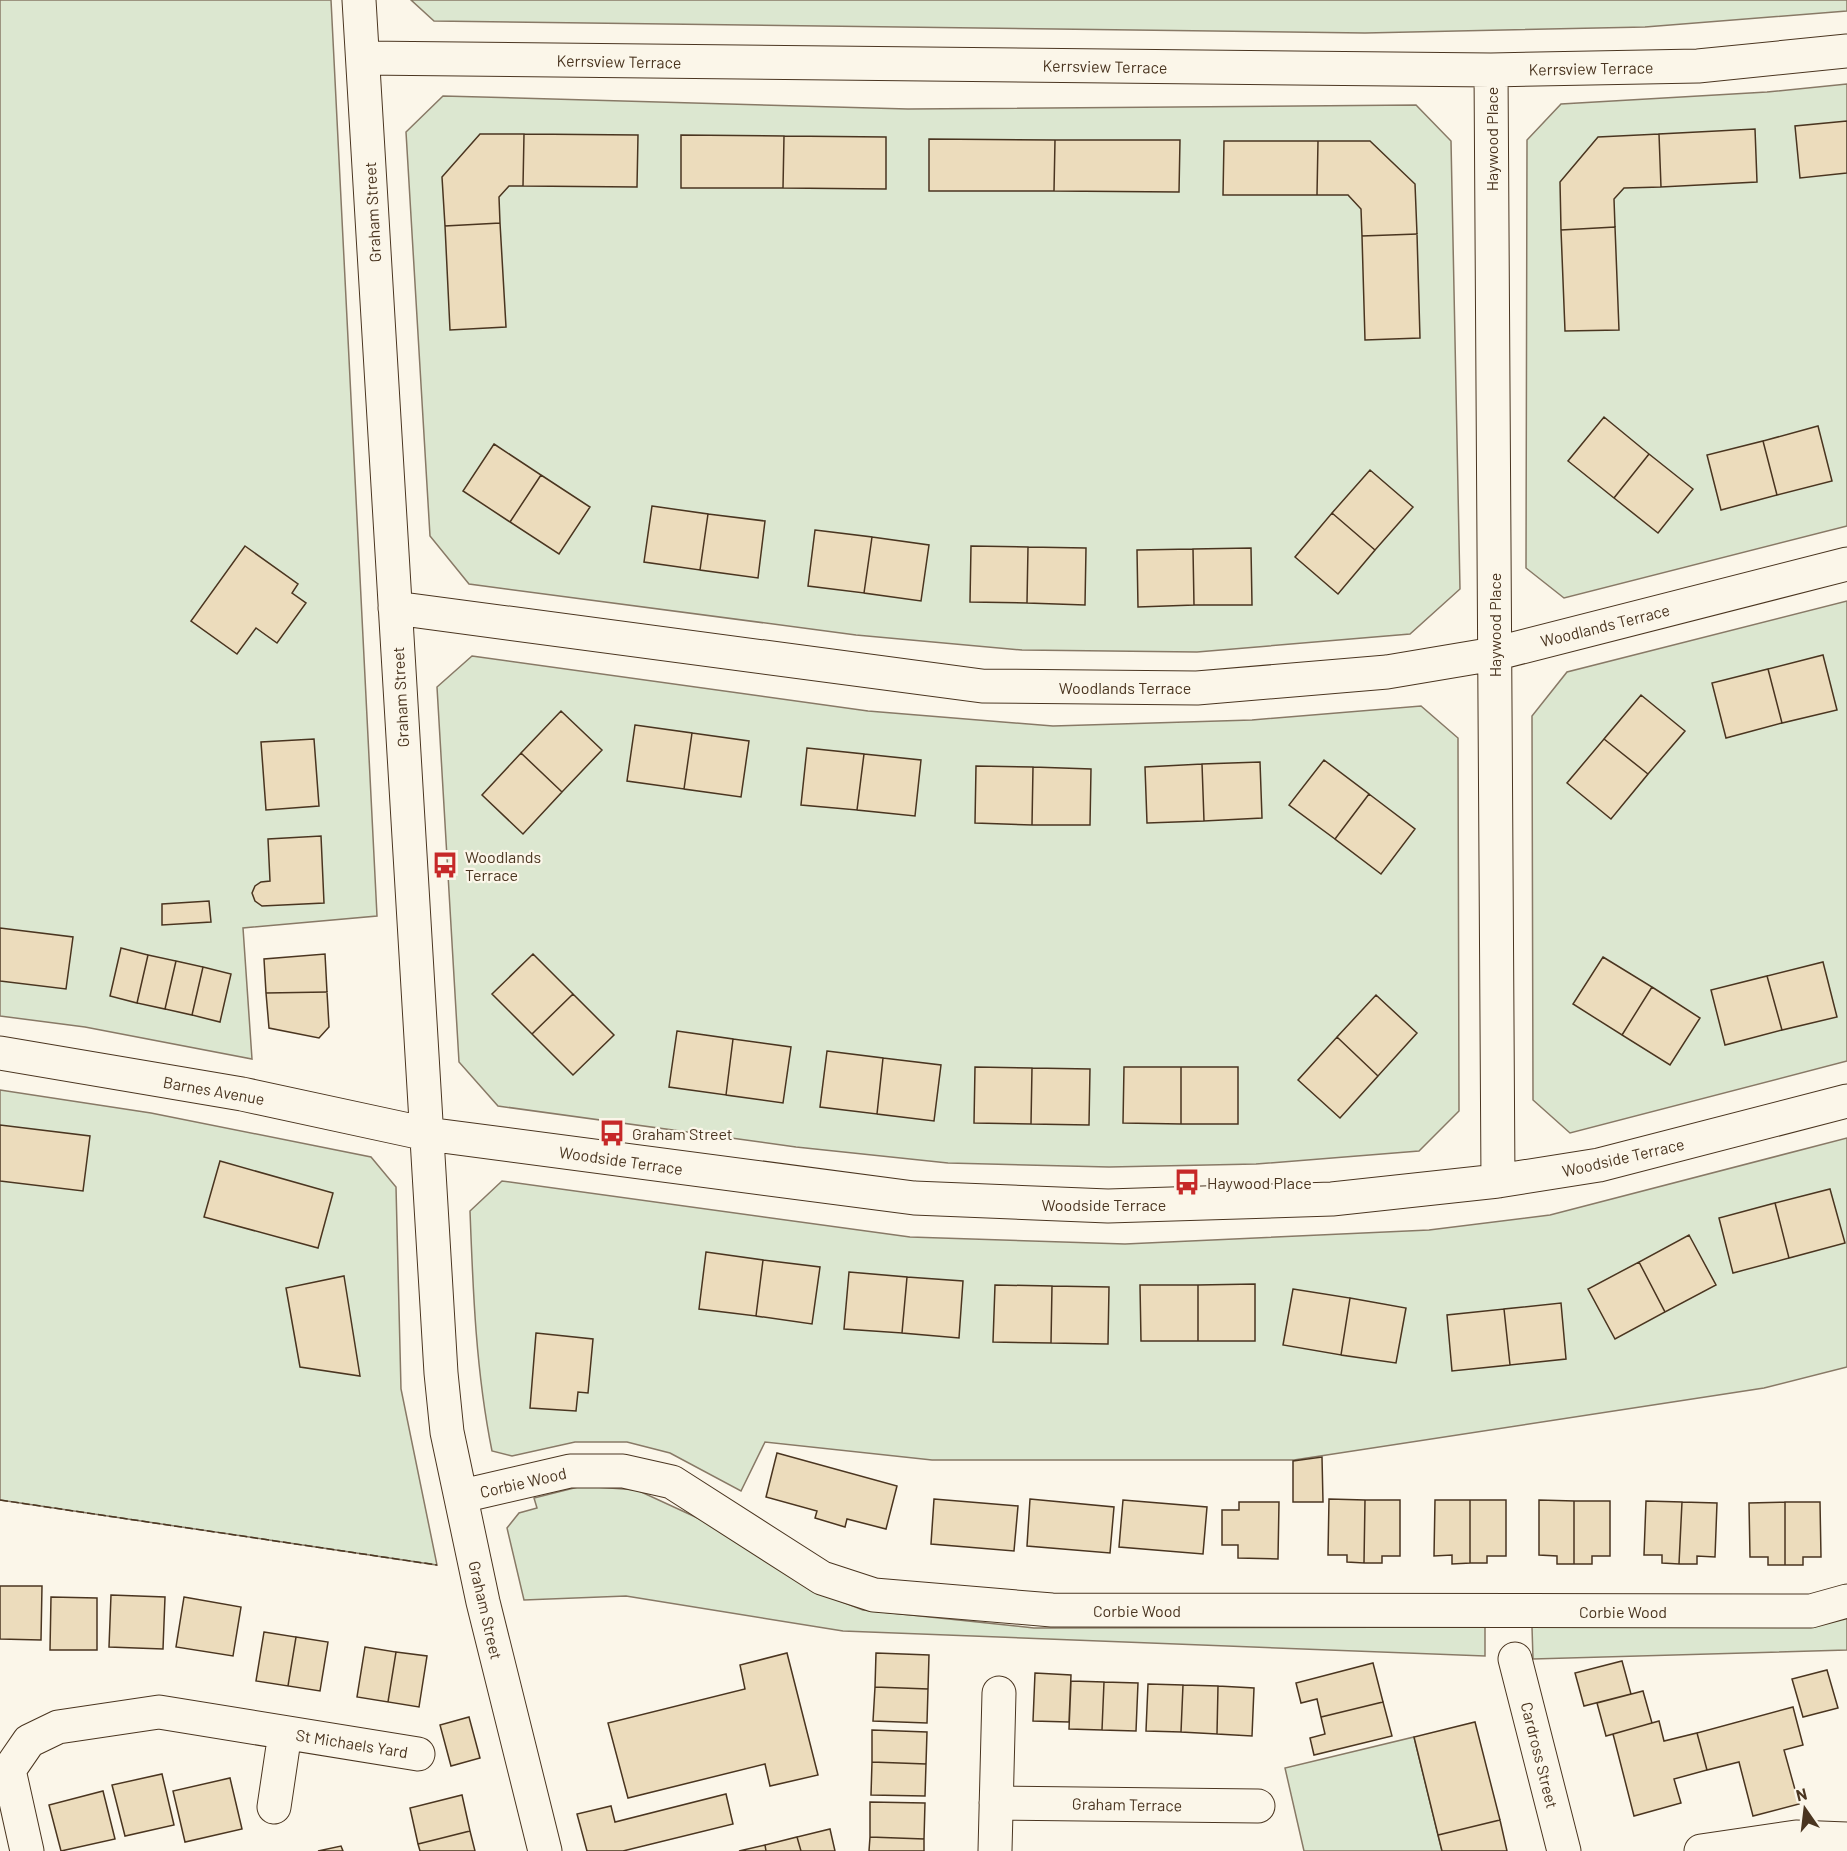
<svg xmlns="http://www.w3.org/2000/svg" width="1847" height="1851" viewBox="0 0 1847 1851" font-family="Barlow,sans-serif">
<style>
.green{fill:#dce7d0;stroke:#887966;stroke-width:1.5}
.building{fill:#ecdcbc;stroke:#4a3520;stroke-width:1.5}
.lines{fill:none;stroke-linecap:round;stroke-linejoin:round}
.minor-casing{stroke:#4a3520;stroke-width:35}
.minor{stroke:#fbf6e9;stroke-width:33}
.fence{stroke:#4a3520;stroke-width:1.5;stroke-dasharray:8 3;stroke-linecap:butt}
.labels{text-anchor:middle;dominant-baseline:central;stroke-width:4.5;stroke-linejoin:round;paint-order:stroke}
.street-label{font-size:16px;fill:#4a3520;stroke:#fbf6e9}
.poi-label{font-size:16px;fill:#4a3520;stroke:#fbf6e9;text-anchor:start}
</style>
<rect width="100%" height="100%" fill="#fbf6e9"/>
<path class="green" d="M 0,0 L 331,0 L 377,916 L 243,928 L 252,1059 L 85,1027 L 0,1016 Z
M 411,0 L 1847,0 L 1847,11 L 1645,27 L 1365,33 L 434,21 Z
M 1847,84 L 1847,526 L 1564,598 L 1526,568 L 1527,140 L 1561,104 L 1767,92 Z
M 443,96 L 908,109 L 1416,105 L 1451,141 L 1460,589 L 1410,634 L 1197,652 L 1022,650 L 856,635 L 469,584 L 430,536 L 406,132 Z
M 1847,601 L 1847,1061 L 1570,1133 L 1533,1100 L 1532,716 L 1567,672 Z
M 472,656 L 868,711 L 1053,726 L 1252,720 L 1421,706 L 1458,738 L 1459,1111 L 1419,1151 L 1256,1164 L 1109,1167 L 948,1163 L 796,1147 L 498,1106 L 459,1062 L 437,687 Z
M 0,1090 L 151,1113 L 371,1157 L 396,1187 L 401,1389 L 437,1565 L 0,1500 Z
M 1847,1138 L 1847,1367 L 1764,1388 L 1294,1460 L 932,1460 L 765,1442 L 741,1491 L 670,1453 L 627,1442 L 575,1442 L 512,1456 L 492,1451 C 476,1372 473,1292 470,1211 L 502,1181 L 910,1237 L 1125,1244 L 1429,1230 L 1550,1215 Z
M 582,1486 L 637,1490 L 702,1520 L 822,1594 L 863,1610 L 1034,1628 L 1485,1627 L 1485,1656 L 843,1631 L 626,1596 L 524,1600 L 507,1528 L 519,1513 L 537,1508 L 534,1498 Z
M 1847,1617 L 1847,1650 L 1533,1659 L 1532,1627 Z
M 1414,1737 L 1442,1851 L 1304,1851 L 1285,1768 Z"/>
<path class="building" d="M 1847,121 L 1847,173 L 1800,178 L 1795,126 Z
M 1755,129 L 1757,182 L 1661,187 L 1659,134 Z
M 480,134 L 524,134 L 523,186 L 509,186 L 499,197 L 500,223 L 445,226 L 442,177 Z
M 524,134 L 638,135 L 637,187 L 523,186 Z
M 1659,134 L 1661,187 L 1624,188 L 1614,199 L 1615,227 L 1561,230 L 1560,182 L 1598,137 Z
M 681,135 L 784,136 L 783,188 L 681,188 Z
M 784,136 L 886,137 L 886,189 L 783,188 Z
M 929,139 L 1055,140 L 1054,191 L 929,191 Z
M 1055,140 L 1180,140 L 1179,192 L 1054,191 Z
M 1224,141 L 1318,141 L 1317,195 L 1223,195 Z
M 1318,141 L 1370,141 L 1415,184 L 1417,234 L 1362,236 L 1361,209 L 1348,195 L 1317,195 Z
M 500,223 L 506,327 L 450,330 L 445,226 Z
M 1615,227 L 1619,330 L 1565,331 L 1561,230 Z
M 1417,234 L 1420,338 L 1365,340 L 1362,236 Z
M 1604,417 L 1649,454 L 1614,498 L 1568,461 Z
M 1818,426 L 1832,481 L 1777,495 L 1763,441 Z
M 1763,441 L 1777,495 L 1721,510 L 1707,455 Z
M 494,444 L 541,475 L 510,522 L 463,491 Z
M 1649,454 L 1693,489 L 1658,533 L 1614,498 Z
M 1370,470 L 1413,507 L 1375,550 L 1332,513 Z
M 541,475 L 590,507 L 559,554 L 510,522 Z
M 652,506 L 708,514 L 700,570 L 644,562 Z
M 1332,513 L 1375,550 L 1338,594 L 1295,557 Z
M 708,514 L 765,521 L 758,578 L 700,570 Z
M 815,530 L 872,537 L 864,593 L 808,586 Z
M 872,537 L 929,545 L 921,601 L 864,593 Z
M 245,546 L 298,584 L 292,593 L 306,603 L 277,643 L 256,628 L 237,654 L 191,621 Z
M 971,546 L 1028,547 L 1027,603 L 970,602 Z
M 1028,547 L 1086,548 L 1085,605 L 1027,603 Z
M 1251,548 L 1252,605 L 1194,605 L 1193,549 Z
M 1193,549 L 1194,605 L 1138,607 L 1137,550 Z
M 1823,655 L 1837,710 L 1782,723 L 1768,669 Z
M 1768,669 L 1782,723 L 1726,738 L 1712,683 Z
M 1641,695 L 1685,731 L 1648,774 L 1604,739 Z
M 561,711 L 602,750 L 562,792 L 521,753 Z
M 635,725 L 692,733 L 684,789 L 627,781 Z
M 692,733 L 749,741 L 741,797 L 684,789 Z
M 314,739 L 319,806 L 266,810 L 261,742 Z
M 1604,739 L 1648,774 L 1611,819 L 1567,783 Z
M 807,748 L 864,754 L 857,810 L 801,805 Z
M 521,753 L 562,792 L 523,834 L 482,795 Z
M 864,754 L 921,760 L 915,816 L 857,810 Z
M 1324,760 L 1369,794 L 1335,839 L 1289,805 Z
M 1260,762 L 1262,818 L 1204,821 L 1202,764 Z
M 1202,764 L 1204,821 L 1147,823 L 1145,767 Z
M 976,766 L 1033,767 L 1032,825 L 975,823 Z
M 1033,767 L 1091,769 L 1090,825 L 1032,825 Z
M 1369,794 L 1415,829 L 1381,874 L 1335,839 Z
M 321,836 L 324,903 L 262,906 L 255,901 L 252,893 L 255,886 L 261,882 L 270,881 L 268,839 Z
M 209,901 L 211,922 L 162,925 L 162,904 Z
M 0,928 L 73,937 L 66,989 L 0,981 Z
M 121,948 L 148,955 L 137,1003 L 110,996 Z
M 325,954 L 327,992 L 266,993 L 264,959 Z
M 533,954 L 573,994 L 532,1034 L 492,994 Z
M 148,955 L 176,961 L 165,1009 L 137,1003 Z
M 1603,957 L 1652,987 L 1622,1035 L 1573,1004 Z
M 176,961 L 203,967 L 192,1015 L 165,1009 Z
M 1823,962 L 1837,1017 L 1782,1030 L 1767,976 Z
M 203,967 L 231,974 L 220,1022 L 192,1015 Z
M 1767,976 L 1782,1030 L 1725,1045 L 1711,990 Z
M 1652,987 L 1700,1018 L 1670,1065 L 1622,1035 Z
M 327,992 L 329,1027 L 319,1038 L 269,1028 L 266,993 Z
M 573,994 L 614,1035 L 573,1075 L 532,1034 Z
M 1376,995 L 1417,1033 L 1378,1076 L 1337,1037 Z
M 677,1031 L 733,1039 L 726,1095 L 669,1087 Z
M 1337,1037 L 1378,1076 L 1340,1118 L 1298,1080 Z
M 733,1039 L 791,1047 L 783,1103 L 726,1095 Z
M 827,1051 L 883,1058 L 877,1114 L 820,1107 Z
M 883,1058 L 941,1065 L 934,1121 L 877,1114 Z
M 975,1067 L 1032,1068 L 1031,1124 L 974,1123 Z
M 1124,1067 L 1181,1067 L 1181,1124 L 1123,1123 Z
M 1181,1067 L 1238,1067 L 1238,1124 L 1181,1124 Z
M 1032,1068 L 1090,1069 L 1089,1125 L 1031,1124 Z
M 0,1125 L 90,1136 L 83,1191 L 0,1181 Z
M 220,1161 L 333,1193 L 318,1248 L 204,1217 Z
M 1830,1189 L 1845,1243 L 1789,1258 L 1775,1203 Z
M 1775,1203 L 1789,1258 L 1733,1273 L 1719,1218 Z
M 1689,1235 L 1716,1285 L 1665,1312 L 1639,1262 Z
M 706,1252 L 763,1260 L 756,1316 L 699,1309 Z
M 763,1260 L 820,1267 L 812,1324 L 756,1316 Z
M 1639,1262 L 1665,1312 L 1615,1339 L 1588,1289 Z
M 849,1272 L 907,1277 L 902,1333 L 844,1329 Z
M 344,1276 L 360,1376 L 300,1367 L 286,1288 Z
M 907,1277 L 963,1281 L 959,1338 L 902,1333 Z
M 1255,1284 L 1255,1341 L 1198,1341 L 1198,1285 Z
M 995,1285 L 1052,1286 L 1051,1343 L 993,1342 Z
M 1140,1285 L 1198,1285 L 1198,1341 L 1141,1341 Z
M 1052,1286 L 1109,1287 L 1108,1344 L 1051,1343 Z
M 1293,1289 L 1350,1298 L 1341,1355 L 1283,1345 Z
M 1350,1298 L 1406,1308 L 1396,1363 L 1341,1355 Z
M 1561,1303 L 1566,1359 L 1510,1365 L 1504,1309 Z
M 1504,1309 L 1510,1365 L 1452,1371 L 1447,1315 Z
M 536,1333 L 593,1339 L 588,1393 L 578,1392 L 576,1411 L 530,1408 Z
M 777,1453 L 897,1486 L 886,1529 L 847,1519 L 845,1527 L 815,1518 L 817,1511 L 766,1497 Z
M 1322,1457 L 1323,1502 L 1293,1502 L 1293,1461 Z
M 934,1499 L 1018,1506 L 1014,1551 L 931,1544 Z
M 1030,1499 L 1114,1507 L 1110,1553 L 1027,1546 Z
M 1329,1499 L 1365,1500 L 1364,1563 L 1347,1562 L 1347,1555 L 1328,1555 Z
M 1123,1500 L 1207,1507 L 1203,1554 L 1119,1547 Z
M 1365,1500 L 1400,1500 L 1400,1556 L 1382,1556 L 1382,1563 L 1364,1563 Z
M 1435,1500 L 1470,1500 L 1470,1563 L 1452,1564 L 1452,1555 L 1434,1556 Z
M 1470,1500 L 1506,1500 L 1506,1556 L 1487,1556 L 1487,1563 L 1470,1563 Z
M 1539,1500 L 1574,1501 L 1574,1564 L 1557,1564 L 1557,1556 L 1539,1555 Z
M 1574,1501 L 1610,1501 L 1610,1556 L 1592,1556 L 1592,1564 L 1574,1564 Z
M 1646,1501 L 1682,1502 L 1679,1564 L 1662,1563 L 1662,1555 L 1644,1555 Z
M 1239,1502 L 1279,1502 L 1278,1559 L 1238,1558 L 1238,1545 L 1222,1545 L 1222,1510 L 1239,1510 Z
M 1682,1502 L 1717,1503 L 1715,1557 L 1697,1556 L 1697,1564 L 1679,1564 Z
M 1785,1502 L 1785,1565 L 1768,1565 L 1768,1557 L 1750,1557 L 1749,1503 Z
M 1785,1502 L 1820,1502 L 1821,1557 L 1803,1557 L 1803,1565 L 1785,1565 Z
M 0,1586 L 42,1586 L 41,1640 L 0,1639 Z
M 111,1595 L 165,1597 L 163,1649 L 109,1647 Z
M 51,1597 L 97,1598 L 97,1650 L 50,1650 Z
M 184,1597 L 241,1607 L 233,1656 L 176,1647 Z
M 264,1632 L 296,1637 L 288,1686 L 256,1681 Z
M 296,1637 L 328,1642 L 320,1691 L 288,1686 Z
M 365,1647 L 396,1652 L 388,1702 L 357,1697 Z
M 396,1652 L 427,1656 L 419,1707 L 388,1702 Z
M 787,1653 L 818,1775 L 770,1786 L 765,1764 L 628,1798 L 608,1723 L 745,1689 L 740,1665 Z
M 876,1653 L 929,1655 L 928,1689 L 875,1687 Z
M 1622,1661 L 1631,1694 L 1584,1706 L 1575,1673 Z
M 1373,1663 L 1383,1702 L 1321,1717 L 1317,1699 L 1301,1703 L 1296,1683 Z
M 1827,1670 L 1838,1708 L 1803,1717 L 1792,1679 Z
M 1035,1673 L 1071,1675 L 1069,1722 L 1033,1721 Z
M 1071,1681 L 1104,1682 L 1102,1730 L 1069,1729 Z
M 1104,1682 L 1138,1683 L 1136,1731 L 1102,1730 Z
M 1148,1684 L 1183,1685 L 1181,1732 L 1146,1731 Z
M 1183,1685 L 1218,1686 L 1217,1734 L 1181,1732 Z
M 1218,1686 L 1254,1688 L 1252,1736 L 1217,1734 Z
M 875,1687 L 928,1689 L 927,1723 L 873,1721 Z
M 1643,1691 L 1652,1723 L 1606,1736 L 1597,1703 Z
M 1383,1702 L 1392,1736 L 1314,1755 L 1310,1738 L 1325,1734 L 1321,1717 Z
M 1793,1707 L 1803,1745 L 1784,1750 L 1799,1804 L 1753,1816 L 1739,1762 L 1707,1770 L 1697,1733 Z
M 469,1717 L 480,1758 L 451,1766 L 440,1725 Z
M 1659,1721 L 1664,1741 L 1697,1733 L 1707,1770 L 1674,1779 L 1681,1803 L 1634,1816 L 1613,1734 Z
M 1475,1722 L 1500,1820 L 1438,1835 L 1414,1737 Z
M 872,1730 L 927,1732 L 926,1764 L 872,1762 Z
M 872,1762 L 926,1764 L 925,1796 L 871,1795 Z
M 162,1774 L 174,1825 L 125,1836 L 112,1785 Z
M 230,1778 L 242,1829 L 185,1842 L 173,1791 Z
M 103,1791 L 115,1839 L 61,1851 L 49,1805 Z
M 726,1794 L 733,1824 L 623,1851 L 587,1851 L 577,1814 L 611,1806 L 615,1822 Z
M 462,1795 L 470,1831 L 418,1844 L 410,1808 Z
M 870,1802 L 925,1803 L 924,1839 L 870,1837 Z
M 1500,1820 L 1507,1851 L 1442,1851 L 1438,1835 Z
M 830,1829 L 835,1851 L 801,1851 L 797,1837 Z
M 470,1831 L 475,1851 L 420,1851 L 418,1844 Z
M 797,1837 L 801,1851 L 766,1851 L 765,1845 Z
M 870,1837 L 924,1839 L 924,1851 L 869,1851 Z
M 765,1845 L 766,1851 L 739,1851 Z
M 341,1846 L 343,1851 L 318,1851 Z"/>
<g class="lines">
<g class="minor-casing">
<path id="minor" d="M 359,0 L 441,1373 L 447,1432 L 483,1602 L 545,1851
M 363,58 L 1491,70 L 1698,66 L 1847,51
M 1491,70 L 1498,1181
M 395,608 L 982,686 L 1197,688 L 1387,672 L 1494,654 L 1847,564
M 0,1053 L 242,1094 L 427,1134 L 914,1198 L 1108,1206 L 1332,1199 L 1498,1181 L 1599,1165 L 1847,1101
M 462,1496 L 570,1471 L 623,1471 L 672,1482 L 822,1578 L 874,1595 L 1052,1610 L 1811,1611 L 1847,1601
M 1515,1659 L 1564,1851
M 996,1803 L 1258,1806
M 274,1807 L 285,1733
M 27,1851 L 9,1770 L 29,1741 L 58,1727 L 159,1712 L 418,1754
M 995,1851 L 999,1693
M 1701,1851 L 1796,1837 L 1847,1839"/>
</g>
<use href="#minor" class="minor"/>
<path class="fence" d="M 0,1500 L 437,1565"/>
</g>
<defs>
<g id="bus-bare" transform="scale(2.07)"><path d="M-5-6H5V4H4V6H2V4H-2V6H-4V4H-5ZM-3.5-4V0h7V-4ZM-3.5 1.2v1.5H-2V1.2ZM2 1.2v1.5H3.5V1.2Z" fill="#c62828" stroke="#fbf6e9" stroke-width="2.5" paint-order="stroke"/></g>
</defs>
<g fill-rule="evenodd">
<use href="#bus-bare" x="445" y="865"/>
<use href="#bus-bare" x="612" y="1133"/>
<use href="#bus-bare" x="1187" y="1182"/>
</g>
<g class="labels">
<g class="street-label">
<text transform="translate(619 61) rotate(1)">Kerrsview Terrace</text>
<text transform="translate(1105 66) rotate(1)">Kerrsview Terrace</text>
<text transform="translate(1591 68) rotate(-1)">Kerrsview Terrace</text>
<text transform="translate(1491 139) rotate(-90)">Haywood Place</text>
<text transform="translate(372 212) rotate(-93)">Graham Street</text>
<text transform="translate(1494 625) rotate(-90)">Haywood Place</text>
<text transform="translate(1605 625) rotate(-14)">Woodlands Terrace</text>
<text x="1125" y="687">Woodlands Terrace</text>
<text transform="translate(400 697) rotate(-93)">Graham Street</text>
<text transform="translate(214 1090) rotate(10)">Barnes Avenue</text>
<text transform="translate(1623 1157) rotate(-13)">Woodside Terrace</text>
<text transform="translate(621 1160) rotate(8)">Woodside Terrace</text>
<text x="1104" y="1204">Woodside Terrace</text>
<text transform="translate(523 1482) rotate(-13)">Corbie Wood</text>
<text transform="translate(486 1610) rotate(77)">Graham Street</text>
<text x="1137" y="1610">Corbie Wood</text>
<text x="1623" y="1611">Corbie Wood</text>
<text transform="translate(352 1743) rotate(9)">St Michaels Yard</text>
<text transform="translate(1540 1755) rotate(76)">Cardross Street</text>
<text transform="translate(1127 1804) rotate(1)">Graham Terrace</text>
</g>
<g class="poi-label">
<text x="465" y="856">Woodlands<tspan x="465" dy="18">Terrace</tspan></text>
<text x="632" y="1133">Graham Street</text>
<text x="1207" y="1182">Haywood Place</text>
</g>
</g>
<g transform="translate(1805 1809) rotate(346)" stroke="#fbf6e9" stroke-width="4.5" paint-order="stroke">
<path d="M0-4.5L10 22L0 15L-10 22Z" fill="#4a3520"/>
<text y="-9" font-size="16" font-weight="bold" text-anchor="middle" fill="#4a3520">N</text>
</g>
</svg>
